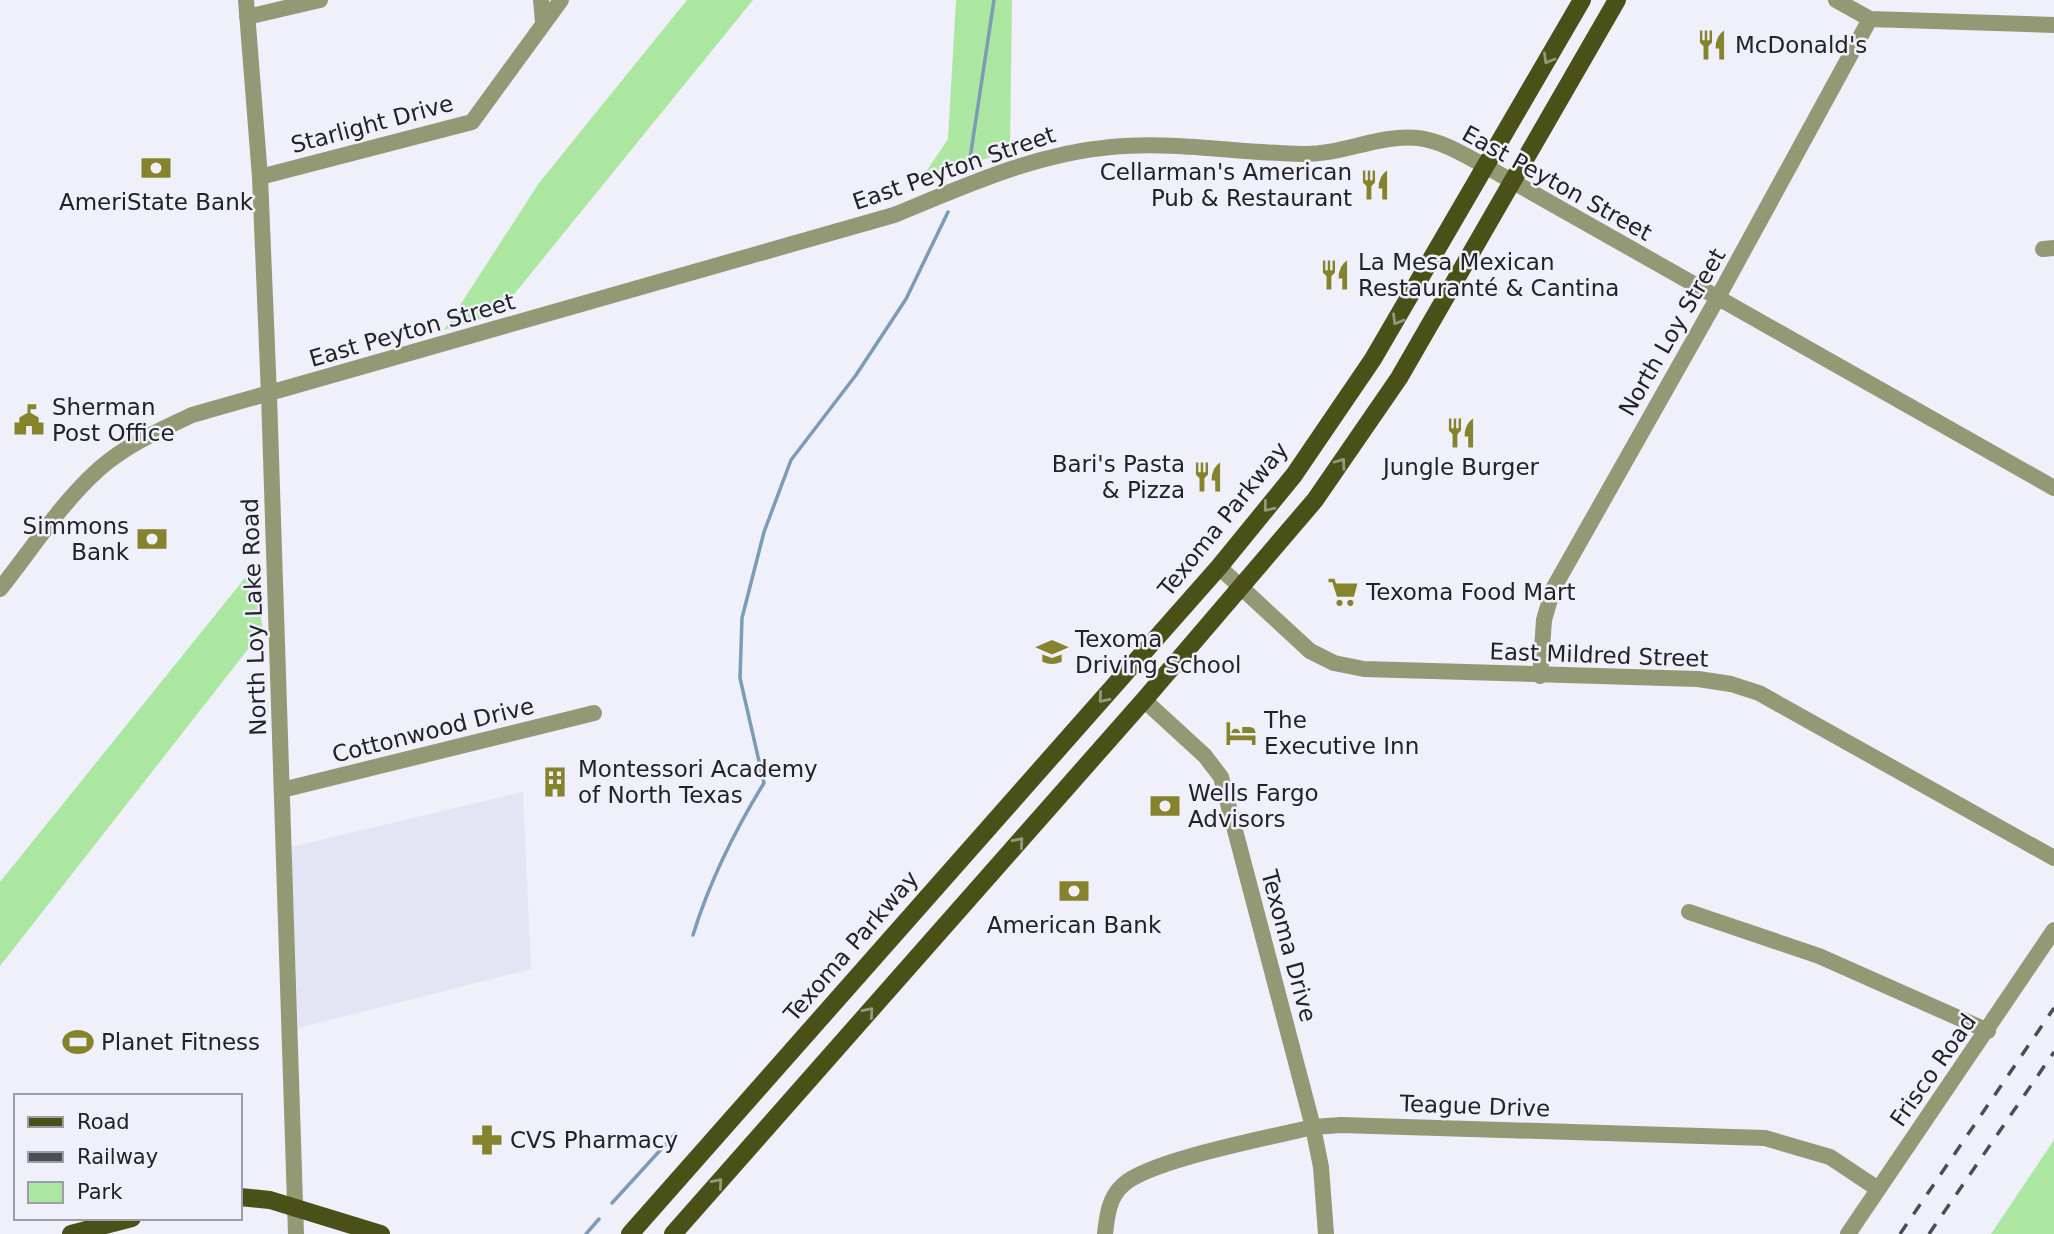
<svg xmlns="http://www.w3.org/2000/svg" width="2054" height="1234" viewBox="0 0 2054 1234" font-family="'DejaVu Sans',sans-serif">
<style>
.built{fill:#e3e4f4}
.green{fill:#abe7a1}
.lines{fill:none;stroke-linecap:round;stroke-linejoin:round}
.stream{stroke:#7c9bb6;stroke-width:3.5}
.minor{stroke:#939975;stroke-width:16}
.major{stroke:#495018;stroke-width:18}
.rail{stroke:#4c4d52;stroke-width:3.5;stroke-dasharray:12 12;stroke-linecap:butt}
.oneway{stroke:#94987d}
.labels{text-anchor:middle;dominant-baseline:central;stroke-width:5;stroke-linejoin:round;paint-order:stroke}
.poi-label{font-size:23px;fill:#222326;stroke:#eff0f9;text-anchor:start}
.street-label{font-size:23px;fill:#222326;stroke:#eff0f9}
</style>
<rect width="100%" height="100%" fill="#eff0f9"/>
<path class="built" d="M 523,792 L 531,969 L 298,1028 L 291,847 Z"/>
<path class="green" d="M 687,0 L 753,0 L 498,314 L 444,330 L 539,183 Z
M 956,0 L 1012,0 L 1010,152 L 923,176 L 948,139 Z
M 253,568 L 263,630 L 0,966 L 0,882 Z
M 2054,1140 L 2054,1234 L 1991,1234 Z"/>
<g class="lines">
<path class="stream" d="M 969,165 L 994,0
M 693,935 C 710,880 734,832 764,783 L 740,678 L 742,618 L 764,532 L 791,460 L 856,375 L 906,299 L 948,212
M 612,1203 L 675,1134
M 586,1234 L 599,1219"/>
<path class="minor" d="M 246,0 L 260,177 L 269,395 L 296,1234
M 541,0 L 543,22
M 1836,0 L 1870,19 L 2054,25
M 247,17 L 320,0
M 260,177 L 472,122 L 561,0
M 2043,249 L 2054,248
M 1219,567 L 1310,651 L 1334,663 L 1364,669 L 1698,679 L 1731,684 L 1759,693 L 2054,858
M 0,589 C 32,549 61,503 99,469 C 126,445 160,430 192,415 L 894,215 C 965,186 1034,154 1111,147 C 1175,141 1239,153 1303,154 C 1342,155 1379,134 1418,138 C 1443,141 1466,156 1487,167 L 2054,488
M 1540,676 L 1544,620 L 1553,589 L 1717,299 L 1870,19
M 1144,700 L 1205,756 L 1221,777 L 1313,1127 L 1321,1167 L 1326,1234
M 282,790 L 594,713
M 1689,912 L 1819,956 L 1988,1031
M 1105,1234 C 1107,1216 1109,1197 1123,1185 C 1149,1160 1272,1137 1313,1127 L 1341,1125 L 1765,1138 L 1830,1157 L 1878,1189
M 1848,1234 L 2054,930"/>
<path class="major" d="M 240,1197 L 270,1200 L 381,1234
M 71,1234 L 132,1218
M 630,1234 L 1219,567 L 1294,475 L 1373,359 L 1582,0
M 673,1234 L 1144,700 L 1315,500 L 1399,378 L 1617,0"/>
<path class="rail" d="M 1900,1234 L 2054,1008
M 1929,1234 L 2054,1052"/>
</g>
<defs><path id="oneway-chevron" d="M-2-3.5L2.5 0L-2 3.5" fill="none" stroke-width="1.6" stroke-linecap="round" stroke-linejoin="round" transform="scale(1.75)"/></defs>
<g class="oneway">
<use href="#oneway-chevron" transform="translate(1548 59) rotate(120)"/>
<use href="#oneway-chevron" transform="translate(1397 320) rotate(121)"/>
<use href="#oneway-chevron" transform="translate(1341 463) rotate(-54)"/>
<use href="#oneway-chevron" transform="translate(1268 507) rotate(129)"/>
<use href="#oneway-chevron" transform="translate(1103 698) rotate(131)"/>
<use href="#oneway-chevron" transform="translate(1019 842) rotate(-49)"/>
<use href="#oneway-chevron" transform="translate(869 1012) rotate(-49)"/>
<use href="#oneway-chevron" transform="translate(718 1183) rotate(-49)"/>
</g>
<defs>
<g id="restaurant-bare" transform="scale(2.415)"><path d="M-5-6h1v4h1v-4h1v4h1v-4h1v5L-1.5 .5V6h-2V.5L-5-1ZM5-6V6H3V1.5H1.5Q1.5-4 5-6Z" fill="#85842d" stroke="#eff0f9" stroke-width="2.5" paint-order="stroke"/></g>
<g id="bank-bare" transform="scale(2.415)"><path d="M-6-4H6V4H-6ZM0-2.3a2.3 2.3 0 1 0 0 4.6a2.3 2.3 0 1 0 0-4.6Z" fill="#85842d" stroke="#eff0f9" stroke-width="2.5" paint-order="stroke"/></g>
<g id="civic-bare" transform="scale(2.415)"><path d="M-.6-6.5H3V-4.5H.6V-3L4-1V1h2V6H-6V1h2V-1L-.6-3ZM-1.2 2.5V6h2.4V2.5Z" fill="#85842d" stroke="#eff0f9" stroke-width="2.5" paint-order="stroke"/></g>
<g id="supermarket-bare" transform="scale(2.415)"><path d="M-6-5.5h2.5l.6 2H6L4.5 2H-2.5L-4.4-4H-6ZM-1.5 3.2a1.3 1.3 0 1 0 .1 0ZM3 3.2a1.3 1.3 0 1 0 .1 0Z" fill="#85842d" stroke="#eff0f9" stroke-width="2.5" paint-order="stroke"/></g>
<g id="school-bare" transform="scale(2.415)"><path d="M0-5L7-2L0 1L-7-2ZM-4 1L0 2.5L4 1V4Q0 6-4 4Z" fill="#85842d" stroke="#eff0f9" stroke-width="2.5" paint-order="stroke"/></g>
<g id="hotel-bare" transform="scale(2.415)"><path d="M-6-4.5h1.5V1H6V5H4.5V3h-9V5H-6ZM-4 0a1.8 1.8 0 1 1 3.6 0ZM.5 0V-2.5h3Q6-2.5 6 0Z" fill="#85842d" stroke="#eff0f9" stroke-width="2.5" paint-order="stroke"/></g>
<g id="building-bare" transform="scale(2.415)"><path d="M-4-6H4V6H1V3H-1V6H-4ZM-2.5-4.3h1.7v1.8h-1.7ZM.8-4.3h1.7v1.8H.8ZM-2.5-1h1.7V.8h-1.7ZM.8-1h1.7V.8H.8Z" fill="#85842d" stroke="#eff0f9" stroke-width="2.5" paint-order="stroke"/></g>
<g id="stadium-bare" transform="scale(2.415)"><path d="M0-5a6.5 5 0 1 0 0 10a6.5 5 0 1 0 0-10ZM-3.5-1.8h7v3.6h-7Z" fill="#85842d" stroke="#eff0f9" stroke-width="2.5" paint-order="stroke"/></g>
<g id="pharmacy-bare" transform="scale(2.415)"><path d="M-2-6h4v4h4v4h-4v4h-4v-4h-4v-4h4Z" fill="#85842d" stroke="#eff0f9" stroke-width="2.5" paint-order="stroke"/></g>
</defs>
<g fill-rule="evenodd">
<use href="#restaurant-bare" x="1712" y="45"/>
<use href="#bank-bare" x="156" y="168"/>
<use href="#restaurant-bare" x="1375" y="185"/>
<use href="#restaurant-bare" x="1335" y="275"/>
<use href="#civic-bare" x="29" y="420"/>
<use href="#restaurant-bare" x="1461" y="433"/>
<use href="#restaurant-bare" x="1208" y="477"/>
<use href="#bank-bare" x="152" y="539"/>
<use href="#supermarket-bare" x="1343" y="592"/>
<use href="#school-bare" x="1052" y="652"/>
<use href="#hotel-bare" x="1241" y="733"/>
<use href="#building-bare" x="555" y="782"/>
<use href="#bank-bare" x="1165" y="806"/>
<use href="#bank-bare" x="1074" y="891"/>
<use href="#stadium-bare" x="78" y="1042"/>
<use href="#pharmacy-bare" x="487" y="1140"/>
</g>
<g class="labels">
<g class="poi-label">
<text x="1735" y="45">McDonald's</text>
<text x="1352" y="172" text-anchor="end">Cellarman's American<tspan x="1352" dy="26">Pub &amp; Restaurant</tspan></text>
<text x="156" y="202" text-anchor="middle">AmeriState Bank</text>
<text x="1358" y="262">La Mesa Mexican<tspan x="1358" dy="26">Restauranté &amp; Cantina</tspan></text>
<text x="52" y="407">Sherman<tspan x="52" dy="26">Post Office</tspan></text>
<text x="1185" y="464" text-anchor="end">Bari's Pasta<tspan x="1185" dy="26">&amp; Pizza</tspan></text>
<text x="1461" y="467" text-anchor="middle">Jungle Burger</text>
<text x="129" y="526" text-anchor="end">Simmons<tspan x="129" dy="26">Bank</tspan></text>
<text x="1366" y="592">Texoma Food Mart</text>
<text x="1075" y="639">Texoma<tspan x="1075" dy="26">Driving School</tspan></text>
<text x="1264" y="720">The<tspan x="1264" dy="26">Executive Inn</tspan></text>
<text x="578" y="769">Montessori Academy<tspan x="578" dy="26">of North Texas</tspan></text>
<text x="1188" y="793">Wells Fargo<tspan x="1188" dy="26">Advisors</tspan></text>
<text x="1074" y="925" text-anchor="middle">American Bank</text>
<text x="101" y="1042">Planet Fitness</text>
<text x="510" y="1140">CVS Pharmacy</text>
</g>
<g class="street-label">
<text transform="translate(372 124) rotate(-15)">Starlight Drive</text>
<text transform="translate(954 168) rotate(-19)">East Peyton Street</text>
<text transform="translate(1557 183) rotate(29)">East Peyton Street</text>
<text transform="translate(412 330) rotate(-16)">East Peyton Street</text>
<text transform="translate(1672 332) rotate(-60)">North Loy Street</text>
<text transform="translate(1223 519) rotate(-51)">Texoma Parkway</text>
<text transform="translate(254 617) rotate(-92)">North Loy Lake Road</text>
<text transform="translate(1599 655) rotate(2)">East Mildred Street</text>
<text transform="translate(433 730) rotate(-14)">Cottonwood Drive</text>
<text transform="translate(851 946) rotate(-49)">Texoma Parkway</text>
<text transform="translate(1289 946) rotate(75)">Texoma Drive</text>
<text transform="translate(1933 1070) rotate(-55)">Frisco Road</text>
<text transform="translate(1475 1106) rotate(2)">Teague Drive</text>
</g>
</g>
<rect x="14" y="1094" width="228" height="126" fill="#eff0f9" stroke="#9d9ea5" stroke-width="2"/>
<rect x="28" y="1117" width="35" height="10" fill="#495018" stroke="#9d9ea5" stroke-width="2"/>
<text x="77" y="1129" font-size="21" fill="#222326">Road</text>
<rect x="28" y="1152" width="35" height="10" fill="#4c4d52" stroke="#9d9ea5" stroke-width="2"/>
<text x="77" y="1164" font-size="21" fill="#222326">Railway</text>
<rect x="28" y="1182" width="35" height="21" fill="#abe7a1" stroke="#9d9ea5" stroke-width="2"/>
<text x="77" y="1199" font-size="21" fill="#222326">Park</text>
</svg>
